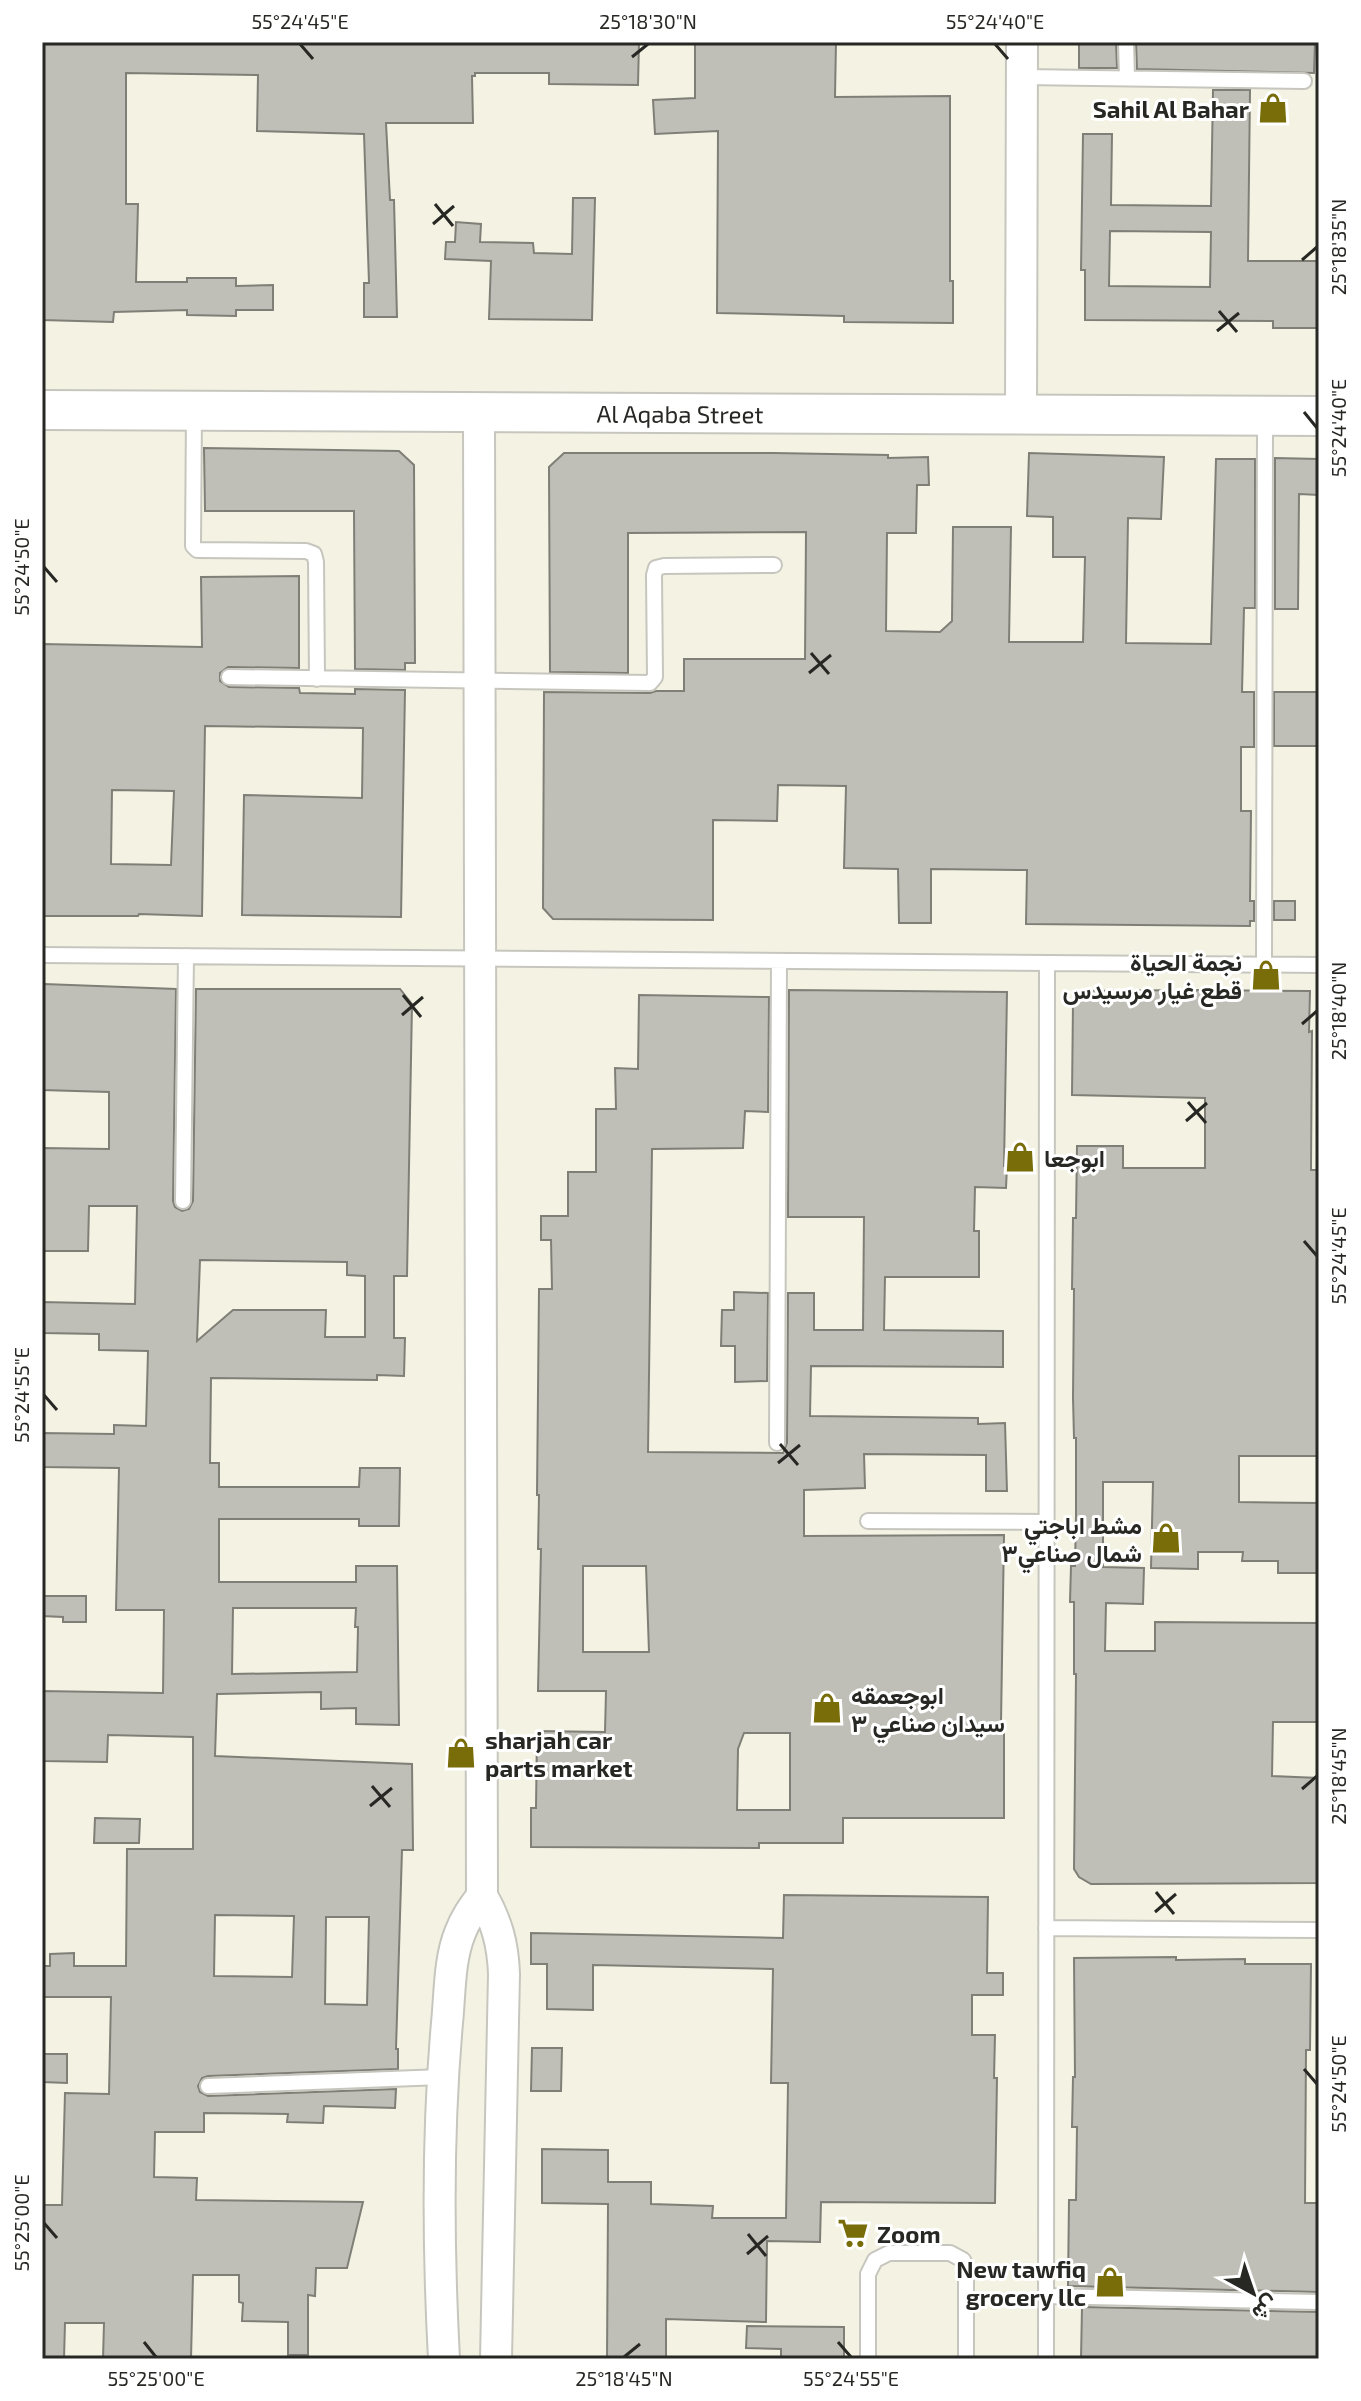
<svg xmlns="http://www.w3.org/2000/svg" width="1361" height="2401" viewBox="0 0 1361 2401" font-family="'Exo 2',Vazirmatn,sans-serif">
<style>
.built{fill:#f4f3e3}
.building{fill:#c0bfb7;stroke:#7f7f77;stroke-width:2;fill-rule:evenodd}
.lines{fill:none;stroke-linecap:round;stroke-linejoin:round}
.service-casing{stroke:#c7c6be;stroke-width:18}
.minor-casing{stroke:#c7c6be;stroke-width:34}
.tertiary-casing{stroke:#c7c6be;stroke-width:42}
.service{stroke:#fff;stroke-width:14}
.minor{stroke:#fff;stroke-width:30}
.tertiary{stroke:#fff;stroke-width:38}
.ticks{fill:none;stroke:#272724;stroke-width:3}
.labels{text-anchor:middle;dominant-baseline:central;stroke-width:6;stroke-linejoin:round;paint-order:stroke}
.poi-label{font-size:24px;font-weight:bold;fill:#272724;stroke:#fff;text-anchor:end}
.street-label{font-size:24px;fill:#272724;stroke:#fff}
.neatline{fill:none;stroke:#272724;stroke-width:3}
.ticks-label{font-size:20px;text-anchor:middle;fill:#272724}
</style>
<rect width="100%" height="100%" fill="#fdfcf4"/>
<path class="built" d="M 42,42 L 1319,42 L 1319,2359 L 42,2359 Z"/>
<path class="building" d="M 42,42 L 639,42 L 638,85 L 549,84 L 549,73 L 475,73 L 475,76 L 472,76 L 473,123 L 386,123 L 390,200 L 394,200 L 397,317 L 364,317 L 364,283 L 369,283 L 364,134 L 257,131 L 258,75 L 126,73 L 126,204 L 138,204 L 136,282 L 187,282 L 187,278 L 236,278 L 236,286 L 273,285 L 273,310 L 236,310 L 236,316 L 187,315 L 187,310 L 114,312 L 113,322 L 42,320 Z
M 695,42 L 836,42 L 835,97 L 950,96 L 950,281 L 953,281 L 953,323 L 844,322 L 844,316 L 717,313 L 718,131 L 655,134 L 653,100 L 695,98 Z
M 1079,42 L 1116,42 L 1117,68 L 1079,68 Z
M 1136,42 L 1315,42 L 1314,73 L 1137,69 Z
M 1213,90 L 1250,90 L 1248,261 L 1319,261 L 1319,328 L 1273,328 L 1273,321 L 1085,320 L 1085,270 L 1081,270 L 1083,134 L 1112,134 L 1111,205 L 1211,206 ZM 1110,231 L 1211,232 L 1210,287 L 1109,286 Z
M 573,198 L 595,198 L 592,320 L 489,319 L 491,261 L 445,259 L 446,242 L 455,242 L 456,222 L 481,224 L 480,242 L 533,243 L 534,253 L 572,254 Z
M 204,448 L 399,451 L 414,465 L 415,663 L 405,663 L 405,670 L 355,669 L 354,511 L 205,511 Z
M 564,453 L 773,453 L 888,455 L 888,458 L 928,457 L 929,485 L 917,485 L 916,533 L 887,533 L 886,631 L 940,632 L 952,621 L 953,527 L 1011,527 L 1009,642 L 1083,642 L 1085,557 L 1053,557 L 1053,517 L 1027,516 L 1029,453 L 1164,457 L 1161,519 L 1128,518 L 1126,643 L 1211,644 L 1216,459 L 1255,459 L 1255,608 L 1244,608 L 1242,692 L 1254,692 L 1254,747 L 1241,747 L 1241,811 L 1251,811 L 1250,901 L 1254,901 L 1254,921 L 1250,921 L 1250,926 L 1026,924 L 1027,870 L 931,869 L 931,923 L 899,923 L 898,869 L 844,868 L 846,786 L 778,785 L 777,821 L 713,820 L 713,920 L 553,919 L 543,908 L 544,692 L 650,693 L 656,691 L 684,691 L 684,659 L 805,659 L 806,532 L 628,533 L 628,673 L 550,672 L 549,467 Z
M 1275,458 L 1319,459 L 1319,495 L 1299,494 L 1298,609 L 1275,609 Z
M 299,576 L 299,668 L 228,667 L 220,673 L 220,681 L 229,687 L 299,688 L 300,693 L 355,694 L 355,689 L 405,690 L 401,917 L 242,915 L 244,795 L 362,798 L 363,728 L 205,726 L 202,916 L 139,914 L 138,916 L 42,916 L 42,644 L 202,647 L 201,577 ZM 112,790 L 174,791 L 171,865 L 111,864 Z
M 1274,692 L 1319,692 L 1319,746 L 1274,746 Z
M 1274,901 L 1295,901 L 1295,920 L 1274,920 Z
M 44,984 L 176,989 L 173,1201 L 175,1207 L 182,1211 L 189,1209 L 193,1201 L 196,989 L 400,989 L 412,1004 L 407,1276 L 394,1276 L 394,1338 L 405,1338 L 404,1376 L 377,1375 L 377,1380 L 211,1378 L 210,1463 L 219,1463 L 219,1487 L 359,1487 L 360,1468 L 400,1468 L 399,1526 L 359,1526 L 359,1519 L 219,1519 L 219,1582 L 356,1582 L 356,1566 L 397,1566 L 399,1725 L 356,1724 L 356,1708 L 321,1709 L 321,1692 L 217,1694 L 215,1756 L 412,1764 L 413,1850 L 402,1850 L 396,2049 L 398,2049 L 398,2069 L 208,2076 L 202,2078 L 198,2086 L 200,2092 L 208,2096 L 396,2089 L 395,2108 L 324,2106 L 323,2123 L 287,2122 L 288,2114 L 204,2113 L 204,2132 L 155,2132 L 154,2177 L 197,2178 L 196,2200 L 363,2202 L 347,2268 L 316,2268 L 315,2296 L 308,2295 L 308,2355 L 288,2355 L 288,2322 L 242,2321 L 243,2303 L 239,2302 L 239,2275 L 193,2275 L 191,2359 L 103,2359 L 104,2323 L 65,2323 L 64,2359 L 42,2359 L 42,2205 L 62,2205 L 65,2093 L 109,2094 L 111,1997 L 42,1997 L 42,1966 L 50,1966 L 50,1954 L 74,1953 L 74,1966 L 126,1966 L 127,1849 L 193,1849 L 193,1737 L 108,1735 L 107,1762 L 42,1761 L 42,1691 L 163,1693 L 164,1610 L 116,1610 L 119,1468 L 42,1467 L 42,1433 L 114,1434 L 114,1425 L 146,1426 L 148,1351 L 99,1350 L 99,1334 L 42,1333 L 42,1302 L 135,1304 L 137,1206 L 89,1206 L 88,1251 L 42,1251 L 43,1148 L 109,1149 L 109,1092 L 42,1090 ZM 200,1260 L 347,1262 L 347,1275 L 365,1276 L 365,1337 L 325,1337 L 326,1310 L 233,1310 L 197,1341 ZM 233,1608 L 356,1608 L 355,1627 L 358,1627 L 357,1672 L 232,1674 ZM 215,1915 L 294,1916 L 292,1977 L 214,1976 ZM 326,1917 L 369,1917 L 367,2005 L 325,2004 Z
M 789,990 L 1007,992 L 1004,1166 L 1007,1166 L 1006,1188 L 975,1187 L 974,1231 L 979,1231 L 979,1277 L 885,1277 L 884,1330 L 1003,1331 L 1003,1367 L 811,1366 L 810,1416 L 978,1418 L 978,1424 L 1005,1423 L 1007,1491 L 986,1491 L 986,1455 L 864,1454 L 865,1488 L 804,1490 L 804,1536 L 1004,1535 L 1001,1723 L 1004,1723 L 1004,1818 L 843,1818 L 843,1843 L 759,1843 L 759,1848 L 531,1847 L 531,1808 L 536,1808 L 537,1731 L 605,1732 L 606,1691 L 538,1691 L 541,1549 L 538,1549 L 539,1495 L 537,1495 L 539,1289 L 552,1289 L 551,1240 L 541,1240 L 541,1216 L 568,1216 L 568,1172 L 596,1172 L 596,1109 L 616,1109 L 615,1068 L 638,1069 L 639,995 L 769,997 L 768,1112 L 745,1111 L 743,1148 L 652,1149 L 648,1452 L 783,1453 L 787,1443 L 788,1293 L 814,1293 L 814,1330 L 863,1330 L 864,1217 L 788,1217 ZM 583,1566 L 646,1566 L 649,1652 L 583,1652 ZM 744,1733 L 790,1733 L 790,1810 L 737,1810 L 738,1749 Z
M 1194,990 L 1310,991 L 1309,1032 L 1312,1031 L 1311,1170 L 1319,1170 L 1319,1456 L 1239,1456 L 1239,1502 L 1319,1503 L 1319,1573 L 1278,1573 L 1278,1561 L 1242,1561 L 1243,1552 L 1198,1552 L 1198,1569 L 1151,1568 L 1153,1482 L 1103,1482 L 1103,1567 L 1144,1568 L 1143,1604 L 1106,1603 L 1105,1651 L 1155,1651 L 1155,1622 L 1319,1623 L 1319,1722 L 1273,1722 L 1272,1776 L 1319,1778 L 1319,1883 L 1091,1884 L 1079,1877 L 1074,1869 L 1076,1674 L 1074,1674 L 1074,1602 L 1070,1602 L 1071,1566 L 1075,1566 L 1076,1515 L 1076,1438 L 1074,1438 L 1073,1398 L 1074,1289 L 1072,1289 L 1073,1218 L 1076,1218 L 1077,1146 L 1123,1146 L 1123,1168 L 1205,1168 L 1205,1098 L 1072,1095 L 1073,1002 L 1077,991 Z
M 734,1292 L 768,1293 L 767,1381 L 735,1382 L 735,1346 L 721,1346 L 722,1310 L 734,1310 Z
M 42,1596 L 86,1596 L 86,1622 L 63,1622 L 63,1617 L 42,1616 Z
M 95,1818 L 140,1819 L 139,1843 L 94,1843 Z
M 784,1895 L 988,1897 L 987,1973 L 1003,1973 L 1003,1995 L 972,1995 L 972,2035 L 995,2035 L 994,2078 L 997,2078 L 995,2203 L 821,2202 L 820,2242 L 767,2241 L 766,2322 L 666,2319 L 666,2359 L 607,2359 L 608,2204 L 542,2203 L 542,2149 L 608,2150 L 608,2182 L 651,2182 L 651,2204 L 713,2206 L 712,2218 L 786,2218 L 788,2083 L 771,2083 L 773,1969 L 593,1965 L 593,2010 L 547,2009 L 547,1964 L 531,1964 L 531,1933 L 783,1938 Z
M 1176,1957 L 1176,1960 L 1245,1959 L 1245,1964 L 1311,1964 L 1310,2050 L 1306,2050 L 1305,2203 L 1319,2203 L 1319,2292 L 1068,2286 L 1069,2200 L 1076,2200 L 1077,2127 L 1072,2127 L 1073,2077 L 1075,2077 L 1074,1958 Z
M 532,2048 L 562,2048 L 561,2091 L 531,2091 Z
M 42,2054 L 67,2054 L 67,2083 L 42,2082 Z
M 1082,2307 L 1319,2312 L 1319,2359 L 1081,2359 Z
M 747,2326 L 844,2327 L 844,2359 L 781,2359 L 781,2349 L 746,2348 Z"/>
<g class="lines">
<g class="service-casing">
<path id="service" d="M 1126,42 L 1127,78
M 1022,77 L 1304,81
M 194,411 L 193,546 L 197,550 L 306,551 L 314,554 L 316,562 L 317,679
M 229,677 L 650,683 L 655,677 L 654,575 L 656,568 L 664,566 L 774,565
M 42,955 L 1319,965
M 1264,965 L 1265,417
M 183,1201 L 186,956
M 777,1443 L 779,961
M 868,1521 L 1046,1522
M 1046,1928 L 1319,1930
M 208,2086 L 442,2077
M 1046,2296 L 1319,2302
M 868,2359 L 868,2274 L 875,2260 L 889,2253 L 950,2253 L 963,2260 L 966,2266 L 966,2359
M 1046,2359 L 1047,963"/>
</g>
<g class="minor-casing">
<path id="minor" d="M 479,412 L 482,1896 C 497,1922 503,1945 504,1974 L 496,2359
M 1021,415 L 1022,42
M 444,2359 C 438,2247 437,2135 447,2023 C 450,1994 449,1960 460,1933 C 465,1919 473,1908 482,1896"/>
</g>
<g class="tertiary-casing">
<g id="tertiary">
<path id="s1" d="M 42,410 L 1319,416"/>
</g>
</g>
<use href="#service" class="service"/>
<use href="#minor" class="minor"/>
<use href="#tertiary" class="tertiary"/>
</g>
<path class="ticks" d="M 300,44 L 313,59M 995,44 L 1008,59M 632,57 L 648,44M 435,204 L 453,226M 433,224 L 454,206M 1302,260 L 1317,247M 1219,311 L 1237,332M 1217,331 L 1239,313M 1304,412 L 1317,428M 44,567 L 57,582M 811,653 L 829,674M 809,673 L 831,655M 403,995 L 421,1017M 402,1015 L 423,997M 1302,1024 L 1317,1011M 1188,1102 L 1206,1123M 1186,1121 L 1207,1103M 1304,1241 L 1317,1256M 44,1395 L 57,1410M 780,1444 L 798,1465M 778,1463 L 800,1445M 372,1786 L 390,1807M 1302,1789 L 1317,1776M 370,1806 L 392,1788M 1156,1892 L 1174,1914M 1155,1912 L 1176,1894M 1304,2069 L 1317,2084M 44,2223 L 57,2238M 748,2234 L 766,2256M 747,2254 L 768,2236M 144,2342 L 156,2357M 838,2342 L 851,2357M 624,2357 L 640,2344"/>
<defs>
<g id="shop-bare" transform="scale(2.4)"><path d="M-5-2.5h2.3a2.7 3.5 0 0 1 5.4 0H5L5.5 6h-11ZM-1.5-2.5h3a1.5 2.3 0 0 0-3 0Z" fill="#786d09" stroke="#fff" stroke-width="2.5" paint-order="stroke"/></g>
<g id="supermarket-bare" transform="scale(2.4)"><path d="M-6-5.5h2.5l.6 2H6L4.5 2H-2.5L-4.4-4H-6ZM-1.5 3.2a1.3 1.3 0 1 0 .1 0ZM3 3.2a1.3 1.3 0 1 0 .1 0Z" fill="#786d09" stroke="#fff" stroke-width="2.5" paint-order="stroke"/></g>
</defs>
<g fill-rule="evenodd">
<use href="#shop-bare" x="1273" y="108"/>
<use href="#shop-bare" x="1266" y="975"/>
<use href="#shop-bare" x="1020" y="1157"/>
<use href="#shop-bare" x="1166" y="1538"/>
<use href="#shop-bare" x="827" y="1708"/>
<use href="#shop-bare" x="461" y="1753"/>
<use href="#supermarket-bare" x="853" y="2233"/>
<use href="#shop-bare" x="1110" y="2282"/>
</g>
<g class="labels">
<g class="poi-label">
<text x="1249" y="108">Sahil Al Bahar</text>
<text x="1242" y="961">نجمة الحياة<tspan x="1242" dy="28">قطع غيار مرسيدس</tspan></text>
<text x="1044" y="1157" text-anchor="start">ابوجعا</text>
<text x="1142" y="1524">مشط اباجتي<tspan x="1142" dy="28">شمال صناعي٣</tspan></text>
<text x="851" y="1694" text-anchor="start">ابوجعمقه<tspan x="851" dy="28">سيدان صناعي ٣</tspan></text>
<text x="485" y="1739" text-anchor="start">sharjah car<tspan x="485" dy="28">parts market</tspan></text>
<text x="877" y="2233" text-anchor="start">Zoom</text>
<text x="1086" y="2268">New tawfiq<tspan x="1086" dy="28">grocery llc</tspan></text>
</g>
<g class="street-label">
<text stroke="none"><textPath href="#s1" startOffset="638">Al Aqaba Street</textPath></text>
</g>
</g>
<rect width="1361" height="2401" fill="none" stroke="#ffffff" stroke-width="88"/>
<g transform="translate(1253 2293) rotate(140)" stroke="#ffffff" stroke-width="6" paint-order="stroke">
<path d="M0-6L14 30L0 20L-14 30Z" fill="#272724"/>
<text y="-12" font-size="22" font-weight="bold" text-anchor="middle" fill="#272724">ش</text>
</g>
<rect x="44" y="44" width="1273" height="2313" class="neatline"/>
<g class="ticks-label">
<text x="300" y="29">55°24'45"E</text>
<text x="648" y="29">25°18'30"N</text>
<text x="995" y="29">55°24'40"E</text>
<text transform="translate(1339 247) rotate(-90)" y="7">25°18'35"N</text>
<text transform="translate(1339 428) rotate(-90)" y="7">55°24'40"E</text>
<text transform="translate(22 567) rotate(-90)" y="7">55°24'50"E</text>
<text transform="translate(1339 1011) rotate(-90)" y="7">25°18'40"N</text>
<text transform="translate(1339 1256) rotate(-90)" y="7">55°24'45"E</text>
<text transform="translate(22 1395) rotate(-90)" y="7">55°24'55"E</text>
<text transform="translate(1339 1776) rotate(-90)" y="7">25°18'45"N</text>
<text transform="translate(1339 2084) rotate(-90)" y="7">55°24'50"E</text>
<text transform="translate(22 2223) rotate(-90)" y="7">55°25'00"E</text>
<text x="156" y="2386">55°25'00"E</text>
<text x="624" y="2386">25°18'45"N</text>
<text x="851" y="2386">55°24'55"E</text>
</g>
</svg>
